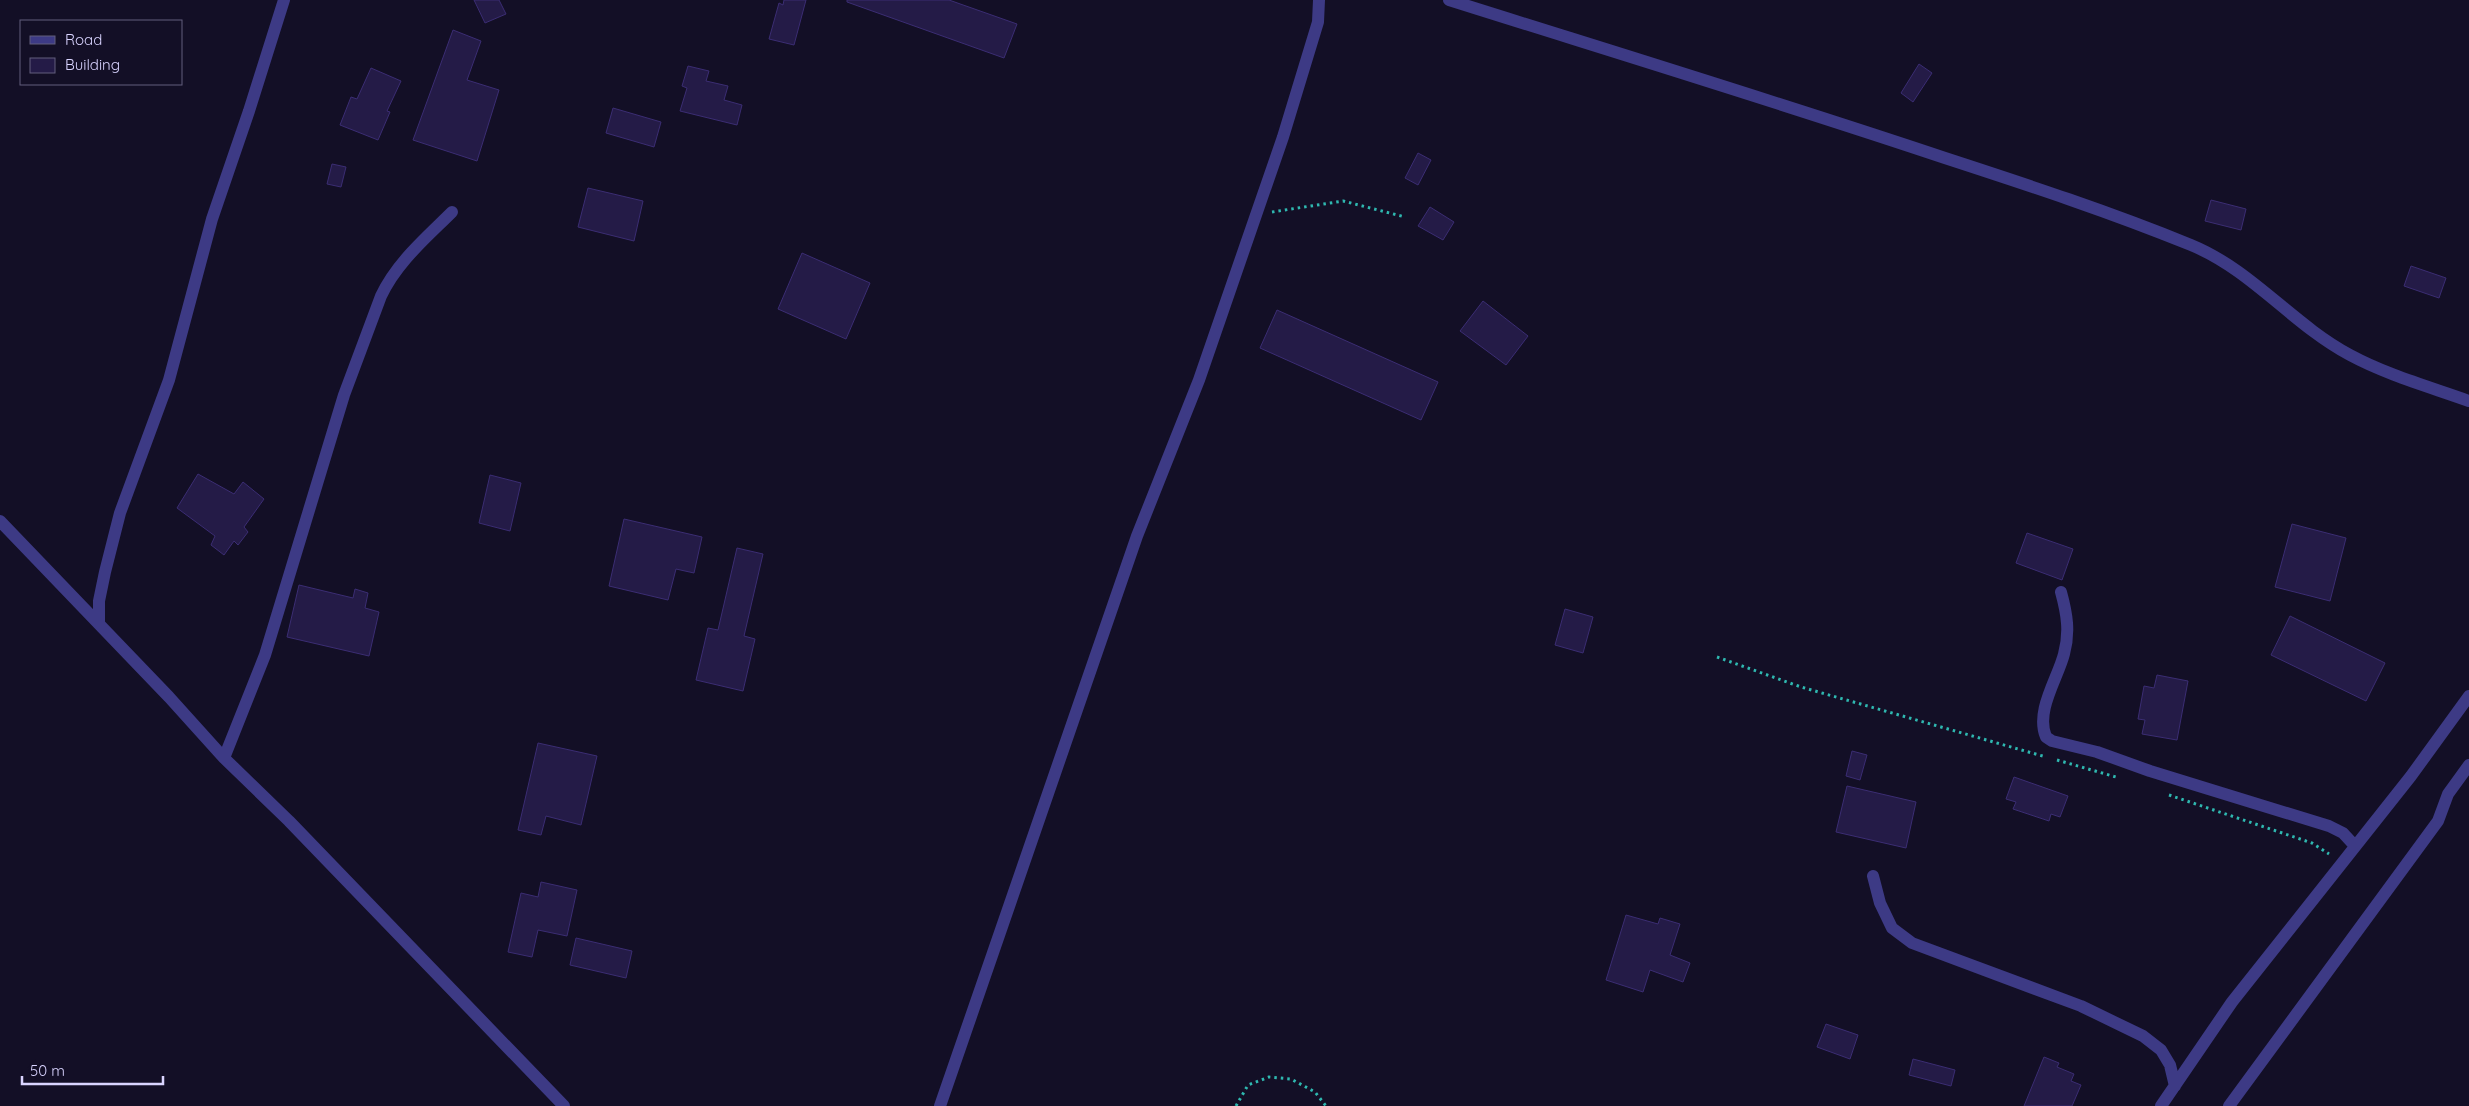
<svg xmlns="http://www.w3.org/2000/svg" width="2469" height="1106" viewBox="0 0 2469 1106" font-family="Quicksand,sans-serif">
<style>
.building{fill:#241b47;stroke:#3b2d73}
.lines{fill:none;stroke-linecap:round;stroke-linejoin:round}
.path{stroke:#2fb8b0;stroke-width:3;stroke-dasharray:2.5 4;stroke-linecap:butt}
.minor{stroke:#3d3a85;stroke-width:12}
</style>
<rect width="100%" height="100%" fill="#130f26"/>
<path class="building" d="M 474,0 L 499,0 L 506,14 L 485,23 Z
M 784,0 L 806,0 L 794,45 L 769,39 L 779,3 L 783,5 Z
M 847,0 L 949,0 L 1017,24 L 1004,58 L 847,2 Z
M 453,30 L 481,41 L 467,80 L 499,90 L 477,161 L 413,140 Z
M 1919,64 L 1932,73 L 1913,102 L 1901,93 Z
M 688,66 L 709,71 L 706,81 L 728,86 L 724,100 L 742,105 L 737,125 L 680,111 L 687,88 L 682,86 Z
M 371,68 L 401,81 L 387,111 L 390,112 L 378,140 L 340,125 L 351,97 L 357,99 Z
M 613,108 L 661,122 L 654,147 L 606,133 Z
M 1418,153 L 1431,160 L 1418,185 L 1405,178 Z
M 332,164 L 346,167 L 341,187 L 327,184 Z
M 588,188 L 643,201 L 634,241 L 578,227 Z
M 2211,200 L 2246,209 L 2241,230 L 2205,221 Z
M 1430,207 L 1454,222 L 1443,240 L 1418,226 Z
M 802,253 L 870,283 L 846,339 L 778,309 Z
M 2411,266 L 2446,278 L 2439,298 L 2404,286 Z
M 1483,301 L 1528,336 L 1506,365 L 1460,331 Z
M 1277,310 L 1438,382 L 1421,420 L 1260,348 Z
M 198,474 L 234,494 L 243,482 L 264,499 L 244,527 L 248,532 L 238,545 L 234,541 L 224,555 L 211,545 L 215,536 L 177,508 Z
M 490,475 L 521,483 L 510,531 L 479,523 Z
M 624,519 L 702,537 L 694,573 L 676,569 L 668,600 L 609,586 Z
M 2292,524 L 2346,538 L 2330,601 L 2275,587 Z
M 2027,533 L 2073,549 L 2062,580 L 2016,563 Z
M 737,548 L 763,554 L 744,636 L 755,639 L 743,691 L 696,680 L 708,628 L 718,630 Z
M 299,585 L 353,598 L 355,589 L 368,593 L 365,608 L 379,612 L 369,656 L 287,637 Z
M 1565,609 L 1593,617 L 1583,653 L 1555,645 Z
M 2290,616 L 2385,663 L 2366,701 L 2271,655 Z
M 2157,675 L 2188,681 L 2177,740 L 2142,734 L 2145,720 L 2138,719 L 2144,686 L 2154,688 Z
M 538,743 L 597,756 L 581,825 L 546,816 L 541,835 L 518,830 Z
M 1852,751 L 1867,755 L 1860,780 L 1846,776 Z
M 2014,777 L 2068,796 L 2060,817 L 2051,814 L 2049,821 L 2013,809 L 2016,802 L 2006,799 Z
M 1847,786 L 1916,802 L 1906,848 L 1836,832 Z
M 541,882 L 577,890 L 567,936 L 538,930 L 532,957 L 508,952 L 521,893 L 538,897 Z
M 1626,915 L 1658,924 L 1660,918 L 1680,924 L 1670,955 L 1690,963 L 1683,982 L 1650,970 L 1643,992 L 1606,980 Z
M 576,938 L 632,951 L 626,978 L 570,965 Z
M 1826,1024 L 1858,1035 L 1850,1059 L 1817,1047 Z
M 2044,1057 L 2059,1063 L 2057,1067 L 2074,1074 L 2071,1081 L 2081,1085 L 2072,1106 L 2024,1106 Z
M 1913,1059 L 1955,1070 L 1951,1086 L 1909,1075 Z"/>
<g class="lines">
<path class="path" d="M 1272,212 L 1343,201 L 1405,217
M 1717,657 L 1801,687 L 2046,757
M 2057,760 L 2116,777
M 2169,795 L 2312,843 L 2329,854
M 1236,1106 L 1248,1085 L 1269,1077 L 1291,1079 L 1315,1092 L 1326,1106"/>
<path class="minor" d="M 1449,0 C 1614,52 1781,103 1945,158 C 2028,185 2110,212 2191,245 C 2252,270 2292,324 2350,355 C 2387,375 2430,387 2469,401
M 0,521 L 169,697 L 224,758 L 289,821 L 564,1106
M 2061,592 C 2067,614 2070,632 2064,654 C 2058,678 2035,711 2046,737 L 2052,741 L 2097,752 L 2150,771 L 2329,826 L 2343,833 L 2355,846
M 99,623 L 99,601 L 105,572 L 120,513 L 169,380 L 212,219 L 249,111 L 284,0
M 224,758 L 265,655 L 344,395 L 381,296 C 397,262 426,238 452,212
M 1873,876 L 1880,903 L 1892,928 L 1912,943 L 2081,1006 L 2143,1036 L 2161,1050 L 2170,1065 L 2175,1086
M 940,1106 L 1137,536 L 1199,380 L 1247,241 L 1283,137 L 1318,22 L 1319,0
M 2161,1106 L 2232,1002 L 2411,776 L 2469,696
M 2229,1106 L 2438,821 L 2448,794 L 2469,765"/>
</g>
<rect x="20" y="20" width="162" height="65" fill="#130f26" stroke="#625e7d"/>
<rect x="30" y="36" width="25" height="8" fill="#3d3a85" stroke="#625e7d"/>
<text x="65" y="45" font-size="15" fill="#d9d4ff">Road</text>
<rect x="30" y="58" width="25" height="15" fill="#241b47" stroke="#625e7d"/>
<text x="65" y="70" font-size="15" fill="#d9d4ff">Building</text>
<path d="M22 1076v8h141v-8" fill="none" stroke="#d9d4ff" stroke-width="2.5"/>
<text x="30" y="1076" font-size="15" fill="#d9d4ff" stroke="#130f26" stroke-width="4" paint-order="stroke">50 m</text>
</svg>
